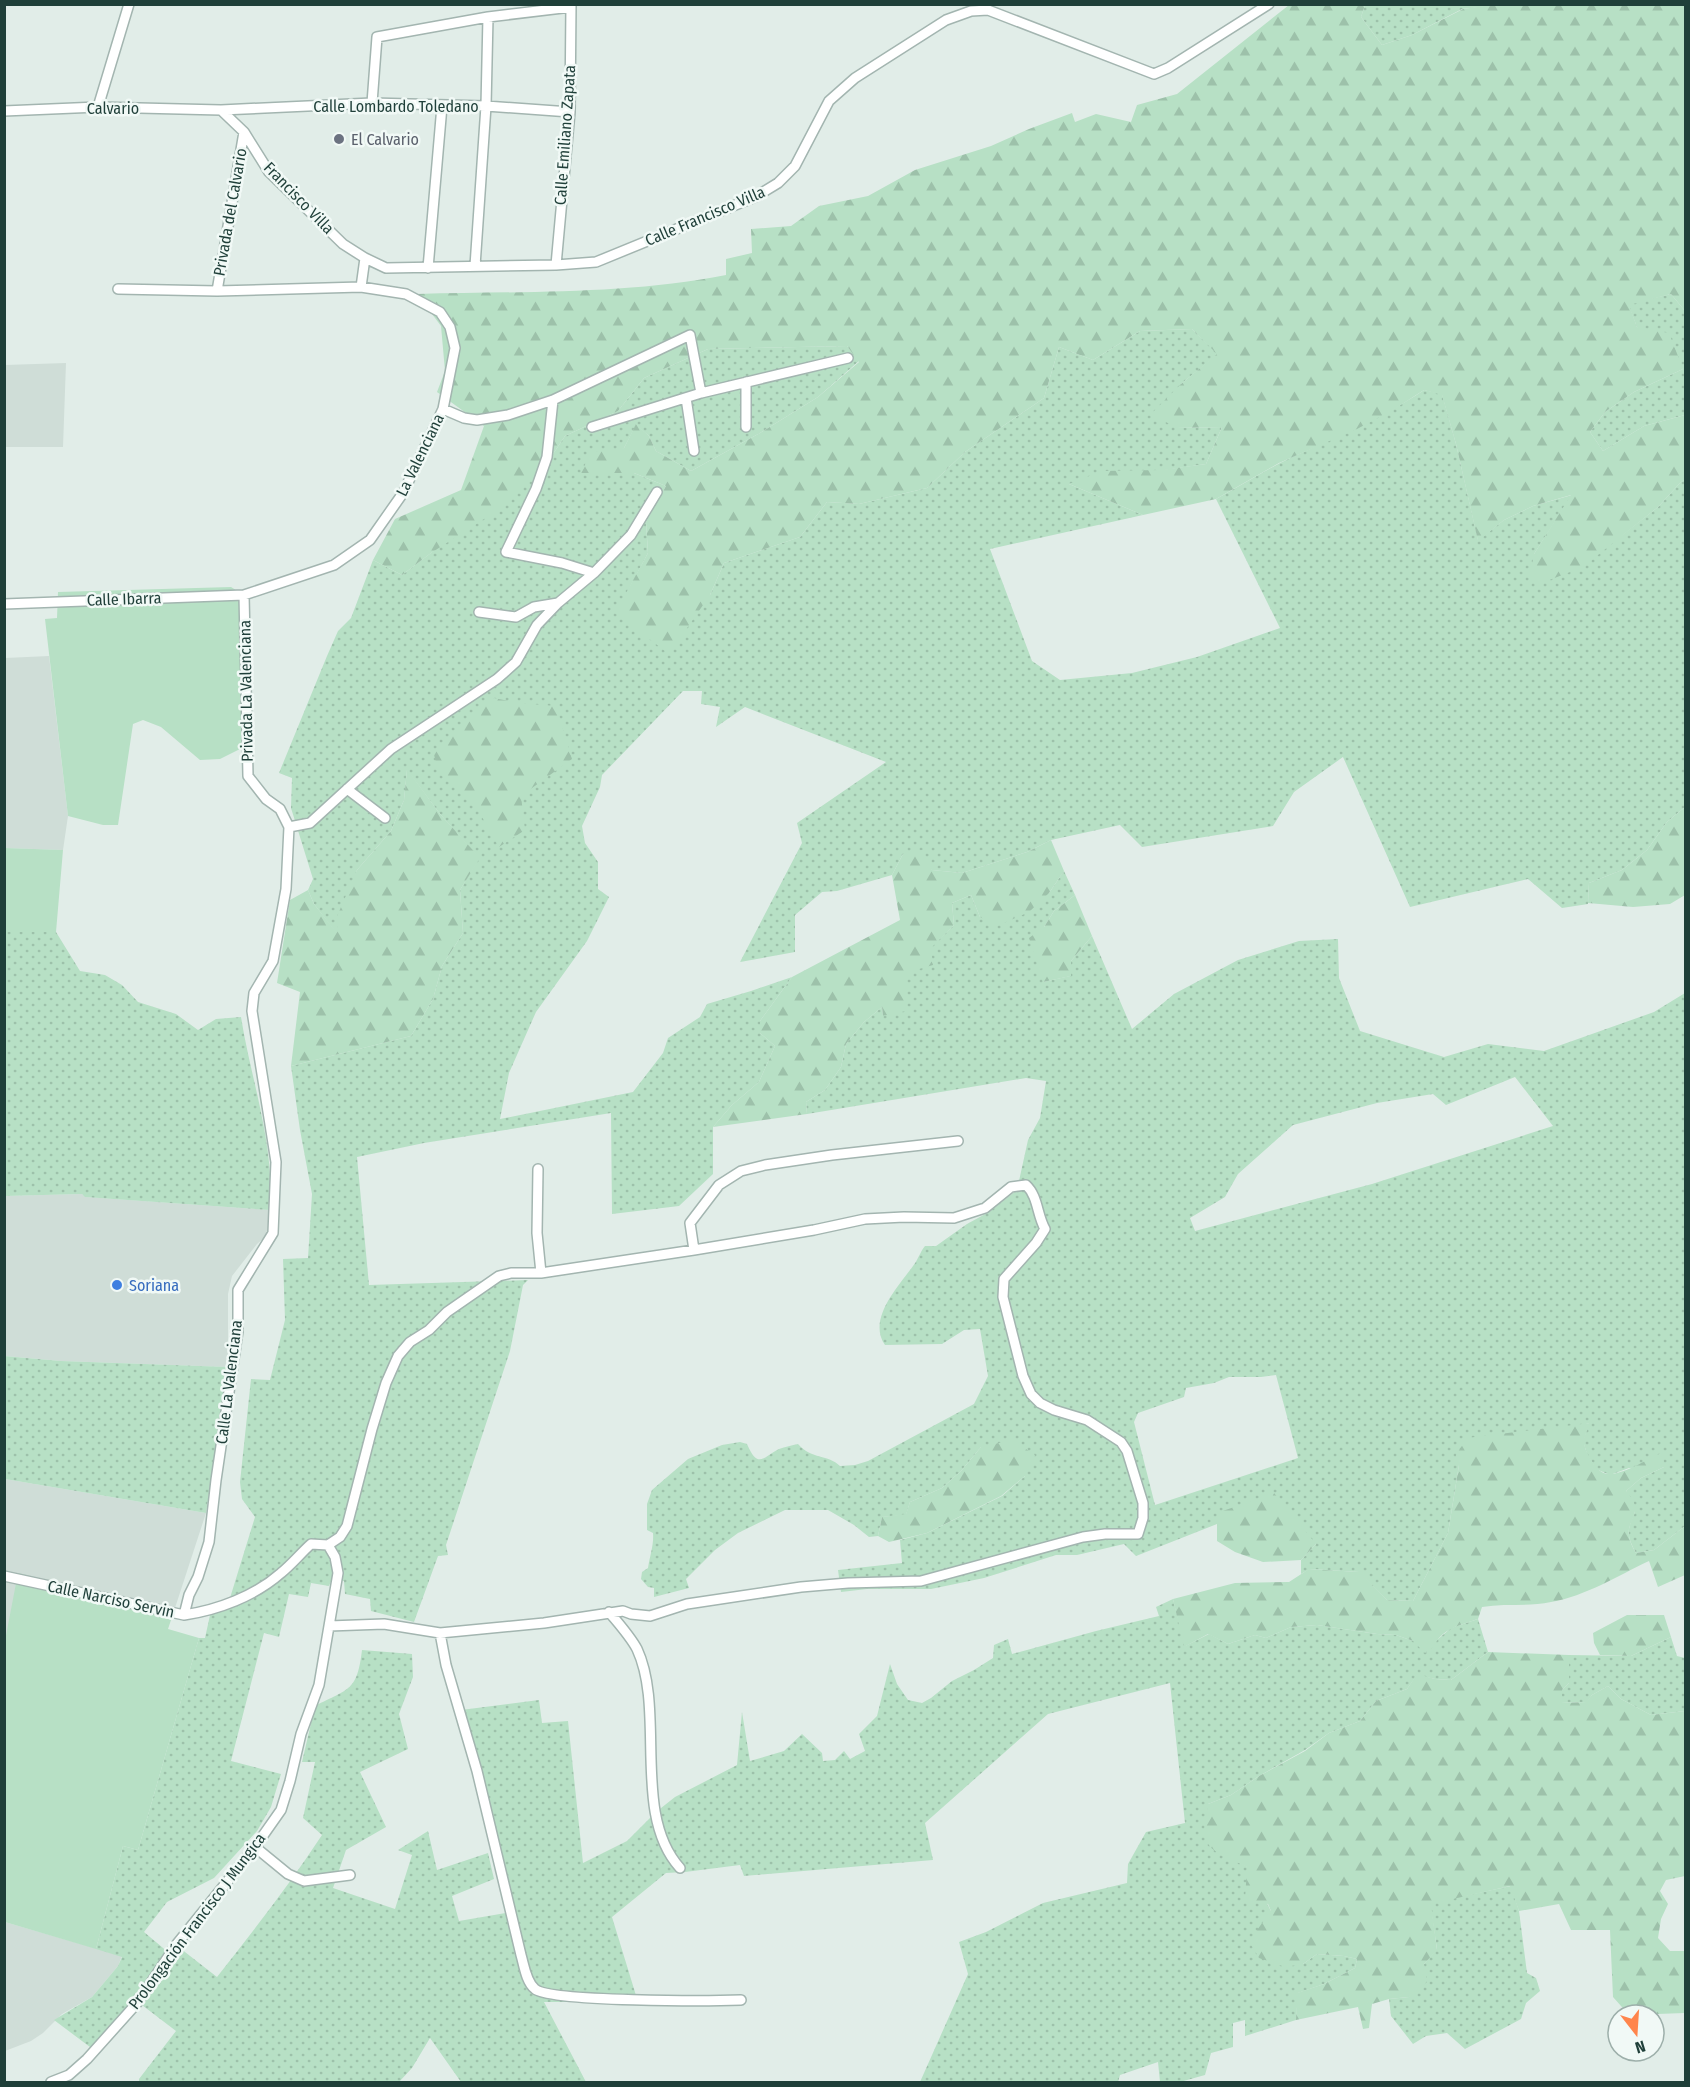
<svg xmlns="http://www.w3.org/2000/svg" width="1690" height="2087" viewBox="0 0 1690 2087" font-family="'Fira Sans Condensed',sans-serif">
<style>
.built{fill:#cfddd7}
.grass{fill:url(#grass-dots);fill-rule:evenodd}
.forest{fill:url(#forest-firs)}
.park{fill:#b7e0c5}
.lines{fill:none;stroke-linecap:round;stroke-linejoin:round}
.street-casing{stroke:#a3b5b0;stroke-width:12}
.street{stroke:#fff;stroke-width:9}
.worship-dot{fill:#6b7280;stroke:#f1f9f6;stroke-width:2}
.shop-dot{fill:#3f7fe0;stroke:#f1f9f6;stroke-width:2}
.labels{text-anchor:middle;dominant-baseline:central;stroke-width:5;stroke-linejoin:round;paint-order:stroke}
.street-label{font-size:16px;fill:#1f3f39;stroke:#f1f9f6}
.worship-label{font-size:16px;fill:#5b616d;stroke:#f1f9f6;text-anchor:start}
.shop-label{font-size:16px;fill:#366cbe;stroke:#f1f9f6;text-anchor:start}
</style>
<defs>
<pattern id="grass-dots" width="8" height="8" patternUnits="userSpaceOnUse" patternTransform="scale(1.5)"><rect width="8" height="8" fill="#b7e0c5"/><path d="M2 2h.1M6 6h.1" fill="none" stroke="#9dc1aa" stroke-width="1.8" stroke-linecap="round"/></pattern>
<pattern id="forest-firs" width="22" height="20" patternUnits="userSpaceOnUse" patternTransform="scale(1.5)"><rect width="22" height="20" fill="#b7e0c5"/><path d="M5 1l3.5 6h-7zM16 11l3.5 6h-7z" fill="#9dc1aa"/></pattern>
</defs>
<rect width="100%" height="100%" fill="#e1ede8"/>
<path class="built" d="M 66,363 L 63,447 L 5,447 L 5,365 Z
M 49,656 L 68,816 L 63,850 L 5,848 L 5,658 Z
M 82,1194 L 86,1197 L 270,1210 L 270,1233 L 257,1244 L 232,1276 L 228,1294 L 228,1367 L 61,1361 L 5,1356 L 4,1196 Z
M 5,1479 L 206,1513 L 174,1611 L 5,1646 Z
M 5,1922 L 122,1956 L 118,1966 L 92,1997 L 62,2014 L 43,2033 L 31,2041 L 5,2051 Z"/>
<path class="grass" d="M 1365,5 L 1498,5 L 1462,9 L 1412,35 L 1382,45 L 1361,17 Z
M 1671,294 L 1685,311 L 1685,415 L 1644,426 L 1603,451 L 1590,432 L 1605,412 L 1634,392 L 1683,369 L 1637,327 L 1628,304 Z
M 1192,329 L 1218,354 L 1181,384 L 1177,428 L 1222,427 L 1206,464 L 1069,484 L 1143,515 L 990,549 L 1032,661 L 1060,680 L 1132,673 L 1197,657 L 1280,628 L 1216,499 C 1238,487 1259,474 1280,463 C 1330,439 1378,421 1424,390 L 1442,394 L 1456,444 L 1478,540 L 1504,520 L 1533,506 L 1572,495 L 1534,554 L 1621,536 L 1658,507 L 1679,484 L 1685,479 L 1685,807 L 1667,822 L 1647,850 L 1622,870 L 1589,883 L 1588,904 L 1562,908 L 1528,879 L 1410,907 L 1343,757 L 1294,792 L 1273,826 L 1142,847 L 1120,825 L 1051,840 L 1027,852 L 962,873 L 932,870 L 903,854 L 892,875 L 837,891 L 822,892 L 795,915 L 795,952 L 740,962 L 802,843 L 797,823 L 886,762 L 745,707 L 716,727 L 720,707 L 701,704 L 702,691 L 683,691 L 602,775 L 600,787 L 582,826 L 585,843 L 598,862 L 598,889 L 609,897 L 587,941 L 536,1012 L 509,1073 L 500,1119 L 633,1092 L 663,1053 L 668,1038 L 700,1017 L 707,1004 L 751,991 L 792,977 L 760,1021 L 760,1033 L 775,1046 L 759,1082 L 732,1105 L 713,1127 L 713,1174 L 679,1206 L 612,1214 L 611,1113 L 424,1143 L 357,1157 L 369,1285 L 528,1280 L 523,1285 L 510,1351 L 446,1545 L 448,1555 L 438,1556 L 414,1622 L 371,1611 L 370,1599 L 345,1594 L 344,1581 L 332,1579 L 329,1586 L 311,1583 L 308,1597 L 289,1594 L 279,1637 L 264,1633 L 231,1761 L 281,1774 L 271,1807 L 257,1831 L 214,1878 L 167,1902 L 144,1932 L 169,1953 L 176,1945 L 217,1977 C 254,1930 290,1884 322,1835 L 303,1818 L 315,1762 L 302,1762 L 315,1706 C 350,1688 357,1691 362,1650 L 412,1654 L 413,1677 L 399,1714 L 408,1749 L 360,1772 L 386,1827 L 346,1850 L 333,1888 L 395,1909 L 412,1855 L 398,1850 L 428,1831 L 437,1870 L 488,1853 L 494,1879 L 452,1896 L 459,1921 L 512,1912 L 461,1710 L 539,1700 L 542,1723 L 568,1721 L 583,1863 L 627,1841 L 656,1812 L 675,1797 L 737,1765 L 742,1712 L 750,1761 L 784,1751 L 802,1734 L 822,1753 L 823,1761 L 835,1760 L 844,1751 L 850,1759 L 865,1751 L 859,1734 L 877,1716 L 890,1664 L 897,1684 L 908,1700 L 922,1703 L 931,1698 L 952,1681 L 974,1670 L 993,1658 L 994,1645 L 1008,1639 L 1012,1654 L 1096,1631 L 1159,1616 L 1156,1607 L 1173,1599 L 1185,1646 L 1209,1634 L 1228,1644 L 1255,1635 L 1266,1638 L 1291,1627 L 1317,1625 L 1377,1634 L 1396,1635 L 1413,1641 L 1437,1640 L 1451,1628 L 1478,1619 L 1488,1652 L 1451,1680 L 1435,1679 L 1417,1675 L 1407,1689 L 1376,1701 L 1360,1721 L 1329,1733 L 1305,1750 L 1259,1776 L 1231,1795 L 1208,1804 L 1221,1854 L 1248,1867 L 1271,1911 L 1303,1964 L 1317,1954 L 1344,1956 L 1357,1959 L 1355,1968 L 1324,1984 L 1298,1993 L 1296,2020 L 1245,2036 L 1245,2020 L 1233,2023 L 1233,2047 L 1211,2053 L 1205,2075 L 1180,2082 L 1160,2082 L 1158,2062 L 1120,2075 L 1118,2082 L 920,2082 L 968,1974 L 959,1942 L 986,1932 L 1043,1903 L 1127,1883 L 1128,1864 L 1146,1832 L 1185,1823 L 1170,1683 L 1048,1714 L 925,1823 L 933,1860 L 744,1876 L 740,1865 L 685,1872 L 666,1873 L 612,1917 L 638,2002 L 544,2002 L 586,2082 L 461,2082 L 430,2038 L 412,2068 L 399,2082 L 139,2082 L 139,2079 L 176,2031 L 138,2002 L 94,2050 L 54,2020 L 92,1997 L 118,1966 L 122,1957 L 96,1949 L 123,1846 L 138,1850 L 199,1638 L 205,1638 L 212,1606 L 230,1598 L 255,1517 L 242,1499 L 240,1482 L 251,1379 L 270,1380 L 285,1320 L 283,1259 L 308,1258 L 312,1194 L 300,1130 L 291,1066 L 411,1036 L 433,999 L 442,966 L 463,933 L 460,890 L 479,858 L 440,814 L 407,770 L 404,800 L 391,831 L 357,870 L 337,934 L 314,904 L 308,890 L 313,879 L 291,808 L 292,778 L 279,773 L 327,656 L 338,631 L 351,618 L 373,560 L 402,575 L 545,466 L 565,436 L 618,411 L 644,378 L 708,349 L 847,346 L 859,361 L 818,397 L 760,433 L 691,471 L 656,451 L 649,436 L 636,425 L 624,448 L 582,473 L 634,473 L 666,486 L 646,522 L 648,553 L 616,613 L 710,595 L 724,563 L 800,537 L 827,502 L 859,504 L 927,488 L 965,452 L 1044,398 L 1059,347 L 1093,360 L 1140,331 Z
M 1064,871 L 1075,895 L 1054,911 L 1044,927 L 1043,982 L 1070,976 L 1071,961 L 1092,936 L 1132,1029 L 1174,994 L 1238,960 L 1299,941 L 1338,939 L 1339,978 L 1360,1031 L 1444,1057 L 1488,1044 L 1544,1051 L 1654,1012 L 1685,993 L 1685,1526 L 1654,1550 L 1636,1553 C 1626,1535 1627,1530 1635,1512 L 1626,1491 L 1641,1478 L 1664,1467 L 1629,1468 L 1610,1475 L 1596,1469 L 1587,1454 L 1583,1441 L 1589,1423 L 1459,1465 L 1448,1533 L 1413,1601 L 1387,1600 L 1359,1572 L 1310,1569 L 1301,1574 L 1301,1560 L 1316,1544 L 1217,1513 L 1217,1524 L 1136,1556 L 1124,1544 L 1077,1555 L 1056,1555 L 984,1578 L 931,1589 L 867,1589 L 841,1592 L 838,1570 L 902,1563 L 900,1540 L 927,1533 L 1002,1496 L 1025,1476 L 981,1447 L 961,1471 L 942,1488 L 910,1502 L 906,1515 L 882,1517 L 878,1536 L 869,1537 L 854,1525 L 828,1510 L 785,1510 L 738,1533 L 715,1550 L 686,1579 L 689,1588 L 654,1597 L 654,1588 L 648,1587 L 641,1579 L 642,1572 L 648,1568 C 650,1555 654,1545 653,1533 L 647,1530 L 647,1504 L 652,1490 L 688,1459 L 722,1445 L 740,1442 L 747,1444 C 758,1469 762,1458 779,1449 C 785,1447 792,1445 798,1444 C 812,1460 828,1454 840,1466 L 855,1465 L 868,1461 L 974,1404 L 988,1376 L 980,1329 L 964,1330 L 942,1344 L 885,1345 C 867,1319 898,1287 913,1266 C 918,1260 920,1252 925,1246 L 936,1246 L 967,1224 L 989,1212 L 1017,1190 L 1028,1140 L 1040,1118 L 1046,1081 L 1026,1078 L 807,1114 L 806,1102 L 825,1090 L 841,1067 L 846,1044 L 864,1022 L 882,1007 L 883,1016 L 905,972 L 954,925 L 952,903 L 971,895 L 980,917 L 1049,893 ZM 1515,1077 L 1553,1126 L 1372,1184 L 1195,1231 L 1190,1218 L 1225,1197 L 1238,1174 L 1293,1125 L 1377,1103 L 1433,1094 L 1446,1105 ZM 1276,1375 L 1298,1458 L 1155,1505 L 1134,1422 L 1138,1413 L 1184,1397 L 1186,1388 L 1214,1383 L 1229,1377 L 1261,1377 Z
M 4,932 L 56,932 L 80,971 L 105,975 L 122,985 L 138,1002 L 176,1014 L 198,1030 L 216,1019 L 241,1017 C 251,1080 275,1145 270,1210 L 85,1197 L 82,1194 L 5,1196 Z
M 4,1356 L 61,1361 L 228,1367 L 206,1513 L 5,1479 Z
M 1671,1637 L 1677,1656 L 1685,1658 L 1685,1711 L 1651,1715 L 1621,1699 L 1608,1686 L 1592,1695 L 1587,1702 L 1561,1703 L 1562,1690 L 1569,1683 L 1569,1655 L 1631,1656 Z
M 1511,1886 L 1519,1911 L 1527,1973 L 1536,1978 L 1540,1991 L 1526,2003 L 1521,2019 L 1465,2049 L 1447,2033 L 1426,2036 L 1413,2044 L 1391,2016 L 1389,1999 L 1409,1997 L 1424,1964 L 1437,1949 L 1430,1903 Z"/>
<path class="forest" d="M 1498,4 L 1685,5 L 1685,311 L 1671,294 L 1629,305 L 1637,327 L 1669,333 L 1683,369 L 1634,392 L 1605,412 L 1590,432 L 1603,451 L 1644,426 L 1685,415 L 1685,479 L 1679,484 L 1658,507 L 1583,567 L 1539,584 L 1530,575 L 1534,554 L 1571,495 L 1533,506 L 1504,520 L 1478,541 L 1456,444 L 1442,395 L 1424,390 L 1396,408 L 1357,429 L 1279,463 L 1216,499 L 1143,515 L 1069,484 L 1102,471 L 1161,470 L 1206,464 L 1222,427 L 1177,428 L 1151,414 L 1181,384 L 1217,354 L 1192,329 L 1140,331 L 1093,360 L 1059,347 L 1044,398 L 965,452 L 927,488 L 859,504 L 827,502 L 800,537 L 724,563 L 710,595 L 669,654 L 615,613 L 648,553 L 646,522 L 666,486 L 634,473 L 581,473 L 591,452 L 624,448 L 636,424 L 649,436 L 656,451 L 691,471 L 760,433 L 818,397 L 859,362 L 847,346 L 708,349 L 644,378 L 618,411 L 565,436 L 545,466 L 498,510 L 431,553 L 402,575 L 373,560 L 395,519 L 461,490 L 484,426 L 437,392 L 445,371 L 441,326 L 417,294 C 519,291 625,295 726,275 L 726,259 L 752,253 L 751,229 L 791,226 L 819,206 L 868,196 L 915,170 L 991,146 L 1029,129 L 1072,113 L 1075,122 L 1096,114 L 1131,122 L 1137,105 L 1177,94 L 1289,5 L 1365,5 L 1361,17 L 1382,45 L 1412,35 L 1463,9 Z
M 494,698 L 518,703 L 556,706 L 572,759 L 521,796 L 525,830 L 499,847 L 478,810 L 439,773 L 433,751 Z
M 407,769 L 440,814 L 480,858 L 460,890 L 463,933 L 442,966 L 433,999 L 411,1036 L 291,1066 L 300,992 L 277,983 L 290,900 L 308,890 L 314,904 L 337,933 L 338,914 L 357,870 L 391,831 L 404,800 Z
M 1685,807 L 1685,895 L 1670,904 L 1633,907 L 1588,903 L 1589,883 L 1622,870 L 1647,850 L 1667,822 Z
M 1051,840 L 1064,871 L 1049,893 L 1029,912 L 997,926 L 980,917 L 971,895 L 952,903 L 954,925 L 931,948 L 933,965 L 905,973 L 906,1011 L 883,1016 L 882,1007 L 864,1022 L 846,1044 L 841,1067 L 825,1090 L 806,1102 L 807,1114 L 713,1127 L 732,1105 L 759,1082 L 775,1046 L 760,1033 L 760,1021 L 792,977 L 900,920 L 892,875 L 903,854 L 922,850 L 932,870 L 962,873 L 1027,852 Z
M 1075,895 L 1092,936 L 1071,961 L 1071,976 L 1043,982 L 1029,938 L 1044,927 L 1054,911 Z
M 1590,1423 C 1584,1438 1581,1443 1590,1458 C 1594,1466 1601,1475 1611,1474 C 1626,1473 1650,1458 1663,1452 L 1664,1467 L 1641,1478 L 1626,1491 C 1629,1495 1633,1499 1634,1503 C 1640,1522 1618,1523 1636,1553 L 1654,1550 L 1685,1526 L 1685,1575 L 1658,1587 L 1649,1561 C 1617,1576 1586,1596 1551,1602 C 1528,1607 1505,1603 1482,1607 L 1478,1619 C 1461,1625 1440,1629 1434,1647 L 1425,1653 L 1413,1641 L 1396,1635 L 1377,1634 L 1317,1625 L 1291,1627 L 1266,1638 L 1255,1635 L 1228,1644 L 1208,1634 L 1184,1647 L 1173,1599 L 1235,1583 L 1289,1582 L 1309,1569 L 1360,1572 L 1387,1600 L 1413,1601 L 1448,1533 L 1459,1465 L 1456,1455 L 1467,1438 Z
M 1012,1440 L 1035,1455 L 1025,1476 L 1001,1496 L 927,1533 L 889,1542 L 878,1536 L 882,1517 L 906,1514 L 910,1502 L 942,1488 L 961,1471 L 981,1447 Z
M 1274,1493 L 1316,1544 L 1301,1560 L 1263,1562 L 1235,1552 L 1217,1541 L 1217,1513 Z
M 1627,1615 L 1664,1615 L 1671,1637 L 1631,1656 L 1600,1655 L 1594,1643 L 1593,1633 Z
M 1488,1652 L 1569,1655 L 1569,1683 L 1562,1690 L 1562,1703 L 1586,1702 L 1592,1695 L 1608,1686 L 1621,1699 L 1651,1715 L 1685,1711 L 1685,1876 L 1666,1880 L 1660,1891 L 1668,1904 L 1661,1919 L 1658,1938 L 1670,1951 L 1685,1951 L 1685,2013 L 1629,2015 L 1613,1997 L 1610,1930 L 1571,1930 L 1559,1904 L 1519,1911 L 1510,1886 L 1431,1904 L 1437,1950 L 1424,1964 L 1427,1982 L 1409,1997 L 1389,1999 L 1372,2004 L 1369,2028 L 1363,2029 L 1358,2007 L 1296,2020 L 1297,1993 L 1324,1984 L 1355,1968 L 1357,1959 L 1344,1956 L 1317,1954 L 1303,1964 L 1285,1967 L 1259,1958 L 1249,1941 L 1271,1911 L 1268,1904 L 1245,1900 L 1247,1867 C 1234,1860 1209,1854 1205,1837 C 1203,1828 1207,1814 1208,1804 L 1231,1795 L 1259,1776 L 1305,1751 L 1329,1733 L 1360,1721 L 1376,1701 L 1407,1689 L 1417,1674 L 1435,1679 L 1451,1680 Z"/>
<path class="park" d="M 231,587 L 244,595 L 248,745 L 220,759 L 200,760 L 161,727 L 143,720 L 133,724 L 118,825 L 103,825 L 68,816 L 45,619 L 57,618 L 58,592 Z
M 5,848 L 63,850 L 56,932 L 5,932 Z
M 18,1573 L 174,1611 L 168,1629 L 199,1638 L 138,1850 L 123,1846 L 96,1949 L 5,1922 L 4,1646 Z"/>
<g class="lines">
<g class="street-casing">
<path id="street" d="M 372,103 L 377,37 L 488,17 L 571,7
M 98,107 L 129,4
M 221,110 L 244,132 L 269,172 L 343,244 L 365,258 L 386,268 L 556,265 L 596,262 L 755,197 L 778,183 L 795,166 L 829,101 L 855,78 L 946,20 L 971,11 L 988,10 L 1154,74 L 1168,68 L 1269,4
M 4,111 L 98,107 L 221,110 L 372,103 L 486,106 L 570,112
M 556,265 L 570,112 L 571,4
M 475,266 L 486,106 L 488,17
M 428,268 L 442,106
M 361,287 L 365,258
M 217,291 L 244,132
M 746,382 L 746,427
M 686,398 L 694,451
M 553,400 L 547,457 L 536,489 L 506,552 L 562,563 L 594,573
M 443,409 L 464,418 L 477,420 L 508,415 L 553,400 L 690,335 L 701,393
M 592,427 L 701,393 L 848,358
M 4,604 L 244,595 L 334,565 L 370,540 L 403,493 L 443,409 L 455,348 L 450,327 L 440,312 L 406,294 L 361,287 L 217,291 L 118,289
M 479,612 L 516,617 L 534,607 L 558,603
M 347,789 L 385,818
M 289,827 L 310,823 L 391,749 L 497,679 L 516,662 L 537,625 L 558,603 L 594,573 L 631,535 L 657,492
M 538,1169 L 537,1233 L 541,1273
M 694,1250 L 690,1223 L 719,1185 L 741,1171 L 765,1165 L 832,1155 L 958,1141
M 328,1545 L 340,1537 L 347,1526 L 372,1429 L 386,1383 L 398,1356 L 410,1342 L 429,1330 L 447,1312 L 499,1276 L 511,1273 L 541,1273 L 694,1250 L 814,1230 L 865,1219 L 904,1217 L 954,1218 L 985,1208 L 1011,1187 L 1026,1185 C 1038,1196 1037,1215 1045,1229 L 1036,1243 L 1004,1279 L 1003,1297 L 1023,1376 L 1031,1394 L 1040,1403 L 1054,1410 L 1087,1420 L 1121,1442 L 1127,1451 L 1143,1503 L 1143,1518 L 1138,1534 L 1105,1534 L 1083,1537 L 921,1581 L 848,1583 L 801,1587 L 687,1604 L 650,1616 L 631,1614 L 623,1611 L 544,1623 L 440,1633 L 384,1624 L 329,1626
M 4,1576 L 184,1615 C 218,1610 255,1596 281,1573 C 292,1564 301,1553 311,1544 L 328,1545 L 335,1557 L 338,1573 L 319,1685 L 301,1734 L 290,1781 L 281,1810 L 255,1847 L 176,1945 L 138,2002 L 87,2059 L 69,2075 L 51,2082
M 609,1612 C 619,1624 630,1636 637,1649 C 666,1711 631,1814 680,1868
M 184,1615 L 189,1595 L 198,1577 L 209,1542 L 216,1480 L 238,1331 L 238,1290 L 273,1233 L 276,1162 L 252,1011 L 254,993 L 273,961 L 286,889 L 289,827 L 280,809 L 266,799 L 248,776 L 244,595
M 440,1633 L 446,1665 L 477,1771 L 521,1955 C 524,1965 526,1982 535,1989 C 550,2002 713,2001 741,2000
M 255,1847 L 288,1874 L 304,1881 L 350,1875"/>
</g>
<use href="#street" class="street"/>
</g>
<circle class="worship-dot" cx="339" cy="139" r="6"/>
<circle class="shop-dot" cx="117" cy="1285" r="6"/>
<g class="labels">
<g class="street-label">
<text x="396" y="106">Calle Lombardo Toledano</text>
<text x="113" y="108">Calvario</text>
<text transform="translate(565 135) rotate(-86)">Calle Emiliano Zapata</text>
<text transform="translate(299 198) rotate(46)">Francisco Villa</text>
<text transform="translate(230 212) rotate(-80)">Privada del Calvario</text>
<text transform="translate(705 216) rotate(-23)">Calle Francisco Villa</text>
<text transform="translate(420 455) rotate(-64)">La Valenciana</text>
<text transform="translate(124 599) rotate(-2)">Calle Ibarra</text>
<text transform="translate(246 691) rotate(-91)">Privada La Valenciana</text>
<text transform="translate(229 1382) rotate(-83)">Calle La Valenciana</text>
<text transform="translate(111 1599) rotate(12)">Calle Narciso Servin</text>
<text transform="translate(197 1921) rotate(-53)">Prolongación Francisco J Mungica</text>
</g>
<g class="worship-label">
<text x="351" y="139">El Calvario</text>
</g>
<g class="shop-label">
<text x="129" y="1285">Soriana</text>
</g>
</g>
<rect width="1690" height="2087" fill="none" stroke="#1f3f39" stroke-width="12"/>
<g transform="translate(1636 2033) rotate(163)"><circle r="28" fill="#f1f9f6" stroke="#9dafaa" stroke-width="1.5"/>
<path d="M0-4.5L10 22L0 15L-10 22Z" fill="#ff854c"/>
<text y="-9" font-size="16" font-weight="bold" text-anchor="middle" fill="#1f3f39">N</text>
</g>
</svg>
